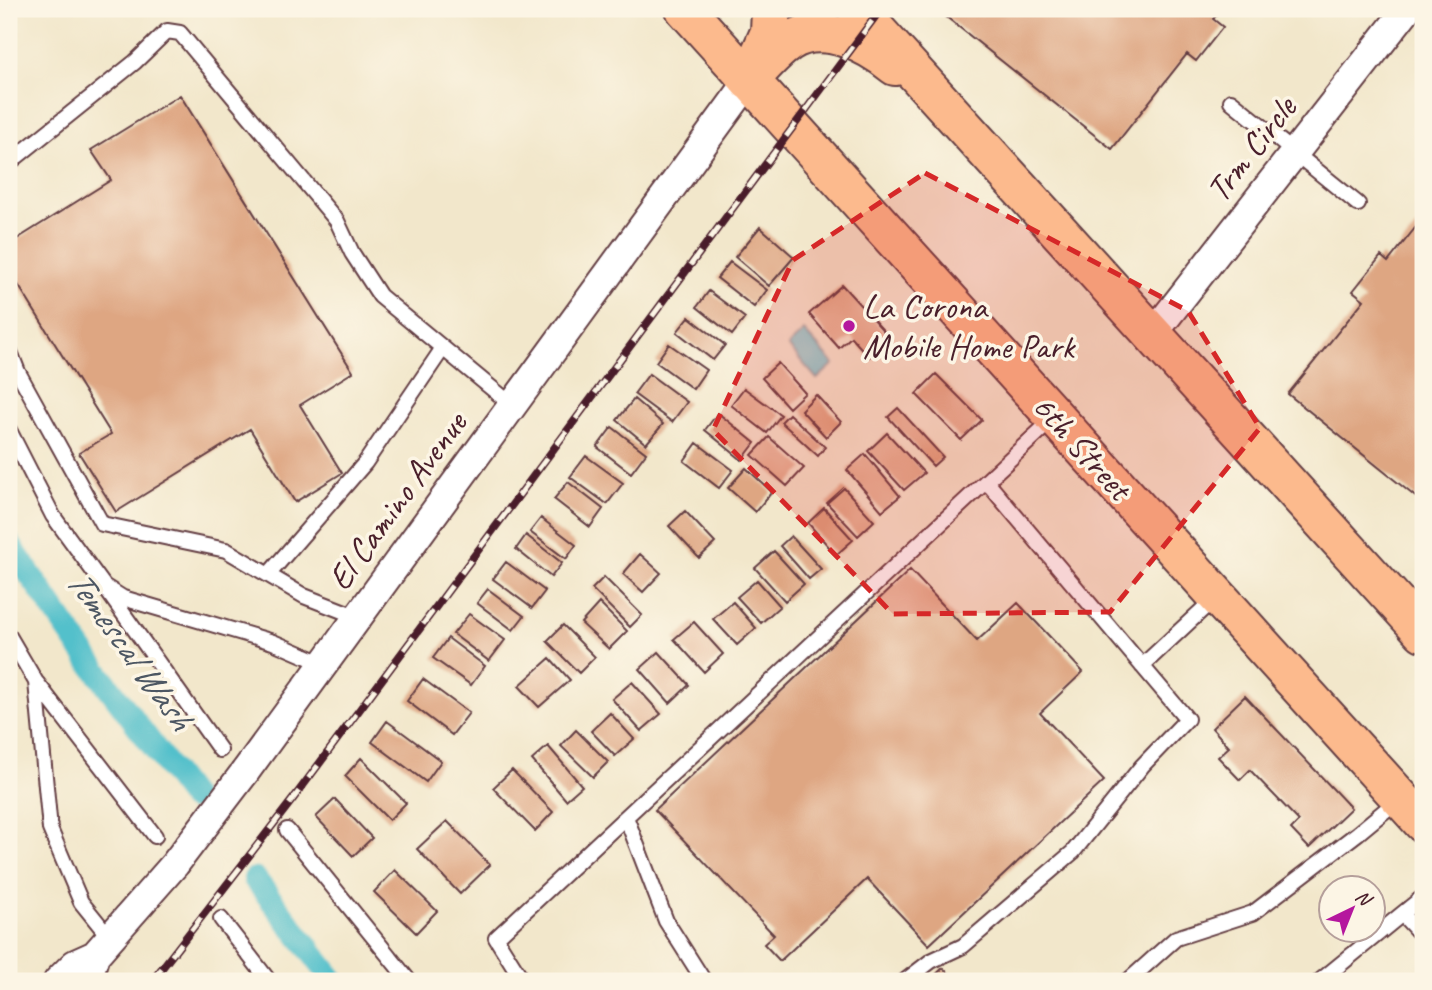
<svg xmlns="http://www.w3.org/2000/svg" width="1432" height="990" viewBox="0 0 1432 990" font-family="Caveat,sans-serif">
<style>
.water{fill:#53c0cb;stroke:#4e707b;stroke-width:2}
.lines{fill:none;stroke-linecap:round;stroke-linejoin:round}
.canal{stroke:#53c0cb;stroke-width:24}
.building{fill:#dea682}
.lane-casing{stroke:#633d43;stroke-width:18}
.street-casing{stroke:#633d43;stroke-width:32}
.primary-casing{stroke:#633d43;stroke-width:42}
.lane{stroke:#fff;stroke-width:14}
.street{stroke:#fff;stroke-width:28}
.primary{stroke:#fcba8d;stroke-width:38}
.rail-casing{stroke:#4a1f2b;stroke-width:8}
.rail{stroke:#fcf5e5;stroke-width:5;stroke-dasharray:16;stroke-linecap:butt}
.street-bridge-casing{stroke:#633d43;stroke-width:32;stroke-linecap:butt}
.street-bridge{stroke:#fff;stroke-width:28}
.marked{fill:#d62828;fill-opacity:0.2;stroke:#d62828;stroke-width:5;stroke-dasharray:14 9;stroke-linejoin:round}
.poi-dot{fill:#b5179e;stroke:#fcf5e5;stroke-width:2.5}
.labels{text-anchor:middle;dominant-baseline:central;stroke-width:7;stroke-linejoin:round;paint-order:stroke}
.street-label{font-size:35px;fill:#4a1f2b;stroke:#fcf5e5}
.poi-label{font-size:35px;fill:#4a1f2b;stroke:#fcf5e5;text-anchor:start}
.water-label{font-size:37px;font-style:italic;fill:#4d5763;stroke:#fcf5e5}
</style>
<rect width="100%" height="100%" fill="#fcf5e5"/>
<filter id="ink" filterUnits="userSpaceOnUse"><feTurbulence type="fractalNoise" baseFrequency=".0143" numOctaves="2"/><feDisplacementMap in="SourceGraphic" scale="14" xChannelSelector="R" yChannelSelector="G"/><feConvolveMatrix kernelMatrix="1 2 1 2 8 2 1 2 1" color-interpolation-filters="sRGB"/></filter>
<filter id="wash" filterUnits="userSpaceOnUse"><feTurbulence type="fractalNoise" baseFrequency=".00686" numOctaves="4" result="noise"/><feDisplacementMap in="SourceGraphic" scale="28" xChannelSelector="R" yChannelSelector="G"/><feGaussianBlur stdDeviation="1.57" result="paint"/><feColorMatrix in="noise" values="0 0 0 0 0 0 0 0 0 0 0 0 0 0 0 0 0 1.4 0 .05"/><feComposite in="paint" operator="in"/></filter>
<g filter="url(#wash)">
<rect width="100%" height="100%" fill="#f2e7cb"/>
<path class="water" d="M 804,331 L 834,364 L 817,379 L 788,346 Z"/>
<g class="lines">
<path class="canal" d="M 9,544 L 90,662 L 192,798
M 255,879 L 334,981"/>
</g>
<g id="blocks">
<path class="building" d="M 949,9 L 1222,9 L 1213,19 L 1223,27 L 1196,61 L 1187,54 L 1112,149 L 944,15 Z
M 180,95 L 353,372 L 300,405 L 342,473 L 295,502 L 250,429 L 116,512 L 79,453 L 111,434 L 9,270 L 9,244 L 111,180 L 91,150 Z
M 1423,218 L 1423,503 L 1288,394 L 1364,300 L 1353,291 L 1381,256 L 1388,262 Z
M 760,227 L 794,257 L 769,286 L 735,257 Z
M 730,262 L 767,290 L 754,307 L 717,278 Z
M 842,285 L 890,338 L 869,357 L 851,337 L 839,348 L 809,314 Z
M 709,291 L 745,318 L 732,335 L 697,307 Z
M 689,317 L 725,345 L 713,360 L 677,332 Z
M 669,344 L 706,370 L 693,389 L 656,362 Z
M 778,363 L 805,393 L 789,408 L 762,378 Z
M 649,374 L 687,402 L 672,422 L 634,394 Z
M 936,374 L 982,420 L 961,440 L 916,394 Z
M 744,388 L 781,415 L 767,433 L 731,405 Z
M 816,395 L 841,422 L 826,437 L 801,410 Z
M 634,399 L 663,424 L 646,444 L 617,420 Z
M 898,408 L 943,457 L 933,466 L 888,417 Z
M 718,413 L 755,443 L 742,460 L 705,430 Z
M 789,414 L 825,447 L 818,456 L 781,422 Z
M 612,427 L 646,453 L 631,473 L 597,447 Z
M 887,433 L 924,473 L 904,490 L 868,451 Z
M 769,437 L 804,468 L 787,486 L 752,455 Z
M 697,443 L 733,470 L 719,488 L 684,461 Z
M 865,454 L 900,496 L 882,511 L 847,470 Z
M 586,456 L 623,483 L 607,504 L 570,477 Z
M 746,468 L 772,492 L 755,512 L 728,488 Z
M 568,482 L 603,509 L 590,527 L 554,499 Z
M 844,488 L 874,521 L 858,536 L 827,503 Z
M 824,508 L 853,540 L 836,555 L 808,523 Z
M 685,511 L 715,543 L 699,558 L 669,526 Z
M 541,518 L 576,545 L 566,559 L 530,532 Z
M 526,535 L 562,563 L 551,577 L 516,549 Z
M 791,536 L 821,569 L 809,579 L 780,546 Z
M 774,551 L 804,584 L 785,601 L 755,568 Z
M 640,554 L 661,573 L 643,592 L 623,574 Z
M 506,562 L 545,591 L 532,608 L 493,579 Z
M 910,570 L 977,641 L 1018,603 L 1083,672 L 1040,713 L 1104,781 L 929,945 L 867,879 L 780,961 L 764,944 L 774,935 L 655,810 Z
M 604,577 L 642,615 L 630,627 L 592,589 Z
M 757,580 L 780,606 L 761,623 L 737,597 Z
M 488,589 L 524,616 L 513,630 L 477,603 Z
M 733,602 L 756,628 L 737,645 L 713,619 Z
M 599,603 L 627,631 L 609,649 L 581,623 Z
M 469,614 L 505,640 L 489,661 L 453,634 Z
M 694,622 L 723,654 L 704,672 L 674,639 Z
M 563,625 L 595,657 L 579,673 L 547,641 Z
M 448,638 L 485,666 L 471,685 L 433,658 Z
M 659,652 L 689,685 L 670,703 L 640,669 Z
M 550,658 L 570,680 L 539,707 L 519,686 Z
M 423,679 L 469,713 L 452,735 L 407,701 Z
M 632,682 L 661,714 L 641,731 L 612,699 Z
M 1245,696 L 1351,808 L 1309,848 L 1291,829 L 1299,821 L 1250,770 L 1240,780 L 1218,757 L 1229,747 L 1212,728 Z
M 610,713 L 634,739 L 615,756 L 591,731 Z
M 387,721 L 441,761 L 426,782 L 372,742 Z
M 576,730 L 608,762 L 593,777 L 561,746 Z
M 548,746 L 582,786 L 566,800 L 532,760 Z
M 361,758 L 406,803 L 389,820 L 345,776 Z
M 512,770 L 553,812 L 535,831 L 493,788 Z
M 335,799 L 372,838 L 353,856 L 316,817 Z
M 447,821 L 490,865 L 460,894 L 417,849 Z
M 395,870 L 437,911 L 416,933 L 374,892 Z
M 943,968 L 956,981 L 929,981 Z"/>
</g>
</g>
<g filter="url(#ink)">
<use href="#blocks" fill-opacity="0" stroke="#633d43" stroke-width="2"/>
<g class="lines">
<g class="lane-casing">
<path id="lane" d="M 1231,101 L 1358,204
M 9,163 L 135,62 L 167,31 L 180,33 L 337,221 L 352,253 L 380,296 L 512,405
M 9,349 L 18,372 L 102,524 L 226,550 L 304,596 L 358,617
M 9,430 L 53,516 L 104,586 L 123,598 L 273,642 L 324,664
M 268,575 L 365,463 L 443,348
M 108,592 L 220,750
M 9,636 L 36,682 L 50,829 L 81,902 L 110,938
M 1142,666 L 1216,597
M 37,683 L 155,836
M 626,817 L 666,921 L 704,981
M 287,830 L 409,981
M 1423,897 L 1402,914 L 1423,937
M 221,919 L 269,981
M 523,981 L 496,938 L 1054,418
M 905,981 L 931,961 L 963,946 L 1073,852 L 1142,766 L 1187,719 L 986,481
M 1128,981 L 1176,938 L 1253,913 L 1358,833 L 1399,799
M 1320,981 L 1402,914"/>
</g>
<g class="street-casing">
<path id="street" d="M 1153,334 L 1407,9
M 245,772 L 749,81
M 58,981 L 75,964 L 95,955
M 84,981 L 89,974 L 95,955 L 175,864"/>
</g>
<g class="primary-casing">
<path id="primary" d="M 685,9 L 1423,823
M 857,9 L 1423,632
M 752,72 L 770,32 L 771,9
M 749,81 C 761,68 774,52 789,42 C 822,20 868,44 895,66"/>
</g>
<use href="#lane" class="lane"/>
<use href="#street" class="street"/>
<use href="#primary" class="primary"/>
<g class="rail-casing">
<path id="rail" d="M 152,981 L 293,799 L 881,9"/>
</g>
<use href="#rail" class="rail"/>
<g class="street-bridge-casing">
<path id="street-bridge" d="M 175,864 L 245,772"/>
</g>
<use href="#street-bridge" class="street-bridge"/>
</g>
</g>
<path class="marked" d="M 925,173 L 1188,311 L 1260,428 L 1110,612 L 893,614 L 713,430 L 793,260 Z"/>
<circle class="poi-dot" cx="849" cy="326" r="7"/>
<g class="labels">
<g class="street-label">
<text transform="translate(1251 149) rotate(-52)">Trm Circle</text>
<text transform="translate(1082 447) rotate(48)">6th Street</text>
<text transform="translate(397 501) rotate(-54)">El Camino Avenue</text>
</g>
<g class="poi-label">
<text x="863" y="306">La Corona<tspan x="863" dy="40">Mobile Home Park</tspan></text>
</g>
<g class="water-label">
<text transform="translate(130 649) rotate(54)">Temescal Wash</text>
</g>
</g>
<rect width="1432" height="990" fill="none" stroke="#fcf5e5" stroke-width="35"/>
<g transform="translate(1352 909) rotate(43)"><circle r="33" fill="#fcf5e5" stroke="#b59f9b" stroke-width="2"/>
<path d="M0-5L12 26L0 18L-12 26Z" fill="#b5179e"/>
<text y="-10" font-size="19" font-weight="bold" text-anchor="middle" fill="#4a1f2b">N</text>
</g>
</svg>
